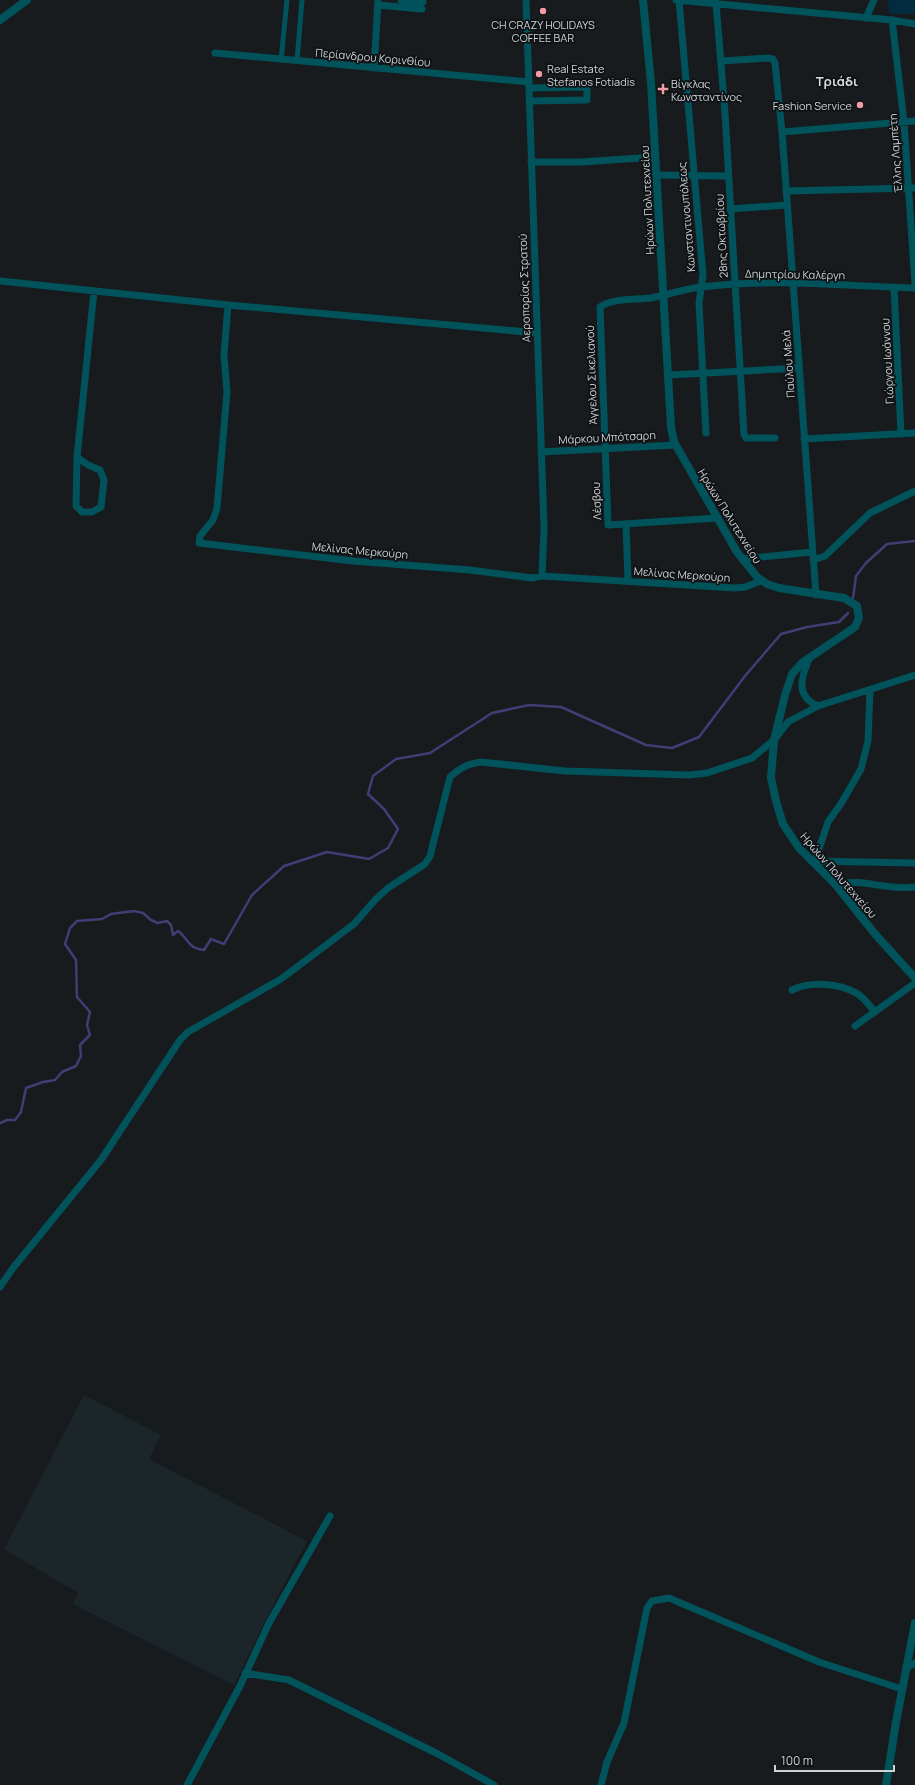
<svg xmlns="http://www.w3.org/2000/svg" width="915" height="1785" viewBox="0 0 915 1785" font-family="Manrope,sans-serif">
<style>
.built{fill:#1b252a}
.green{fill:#012b3e}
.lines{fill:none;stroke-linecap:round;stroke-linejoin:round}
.stream{stroke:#453b75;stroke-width:2.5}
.pedestrian{stroke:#00535b;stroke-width:5}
.minor{stroke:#00535b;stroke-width:7}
.tertiary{stroke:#00535b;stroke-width:8}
.poi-dot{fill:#f49aa6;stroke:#0e1215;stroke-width:1.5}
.labels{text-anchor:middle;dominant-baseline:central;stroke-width:3.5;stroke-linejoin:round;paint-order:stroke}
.poi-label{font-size:11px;fill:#d0d3d5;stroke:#0e1215;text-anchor:start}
.street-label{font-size:11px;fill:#d0d3d5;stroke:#0e1215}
.quarter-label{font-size:13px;font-weight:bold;fill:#d8dee1;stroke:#0e1215}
</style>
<rect width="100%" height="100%" fill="#171b1e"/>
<path class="built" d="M 84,1395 L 161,1435 L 149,1459 L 307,1541 L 267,1617 L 234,1685 L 73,1604 L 78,1593 L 4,1549 Z"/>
<path class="green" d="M 888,0 L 915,0 L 915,14 L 889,14 Z"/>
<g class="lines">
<path class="stream" d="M 853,598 L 856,576 L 866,563 L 887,544 L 915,541
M 0,1123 L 7,1120 L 15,1120 L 21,1112 L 26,1088 L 43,1082 L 55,1080 L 62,1072 L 76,1066 L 81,1056 L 80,1045 L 90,1035 L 87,1025 L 90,1012 L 77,997 L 76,960 L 65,944 L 70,928 L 77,921 L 102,919 L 111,914 L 134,911 L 143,913 L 151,920 L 158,923 L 167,921 L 171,925 L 173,935 L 178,931 C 190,940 187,948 204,950 L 211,939 L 224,944 L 252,895 L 284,866 L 327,852 L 369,859 L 388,848 L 398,829 L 384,809 L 368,794 L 373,776 L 396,759 L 430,753 L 492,713 L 529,705 L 561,707 L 646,745 L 672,748 L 699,737 L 745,676 L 781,634 L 807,627 L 839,622 L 848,613"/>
<path class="pedestrian" d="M 281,60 L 287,0
M 297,61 L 302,0"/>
<path class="minor" d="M 401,0 L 423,2
M 526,0 L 544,528 L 542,576
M 676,0 L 892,20 L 915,24
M 679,0 L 703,275 L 699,303 L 706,433
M 716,3 L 725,113 L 744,434 L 746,438 L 775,438
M 378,5 L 422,9
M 866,18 L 874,0
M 892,20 L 904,122 L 915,284
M 215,53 L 529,82
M 721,61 L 768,58 L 773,59 L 775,63 L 782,132 L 816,595
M 374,68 L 378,0
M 529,88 L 587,87 L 587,100 L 530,101
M 782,132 L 915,121
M 531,162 L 581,162 L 655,157
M 656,175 L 728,176
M 786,191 L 915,188
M 730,209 L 787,205
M 0,281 L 228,305 L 537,333
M 894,287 L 901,434
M 228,305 L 224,355 L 227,392 L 217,508 L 213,520 L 200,536 L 199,543 L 353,561 L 470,570 L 532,578 L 542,576 L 735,588 L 745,587 L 761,581
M 669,375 L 799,368
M 804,439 L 915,433
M 541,452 L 675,445
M 77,457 L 76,506 L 82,512 L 92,512 L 101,507 L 104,480 L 100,470 L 88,465 L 77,457 L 94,291
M 718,518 L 608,525 L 600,307 C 611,298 637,300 651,298 C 668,295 684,289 701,287 C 772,278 844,286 915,288
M 626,524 L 628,581
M 742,559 L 812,552
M 813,560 L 825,556 L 870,513 L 915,491
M 809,659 C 801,678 795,696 818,706 L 915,675
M 811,861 L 915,863
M 818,867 L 815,861 L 828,822 L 842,802 L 861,769 L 868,741 L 870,690
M 835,884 C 864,878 887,891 915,887
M 792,990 C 810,981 840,983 858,994 C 864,998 870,1006 875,1012
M 855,1026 L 915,983
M 0,1287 L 13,1268 L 101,1160 L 180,1040 L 188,1032 L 281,979 L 354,924 L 375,900 L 388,888 L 425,864 L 430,856 L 450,777 C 460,768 467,764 481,762 L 565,771 L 689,775 L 707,773 L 752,758 L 774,740 L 788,722 L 818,706
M 906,1668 L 915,1663
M 245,1673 L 289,1680 L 438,1754 L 494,1785
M 187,1785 L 240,1686 L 269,1623 L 330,1516
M 601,1785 L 607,1762 L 624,1723 L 647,1608 L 652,1601 L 669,1598 L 819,1662 L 902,1689"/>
<path class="tertiary" d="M 643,0 L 651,83 L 671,427 L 674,442 L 737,552 L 757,577 L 767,584 L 779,588 L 844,598 L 857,606 L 859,618 L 855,627 L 803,662 L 792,674 L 785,695 L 774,740 L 771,778 L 776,801 L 783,824 L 799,848 L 835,884 L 875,934 L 915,978
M 0,20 L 27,0
M 886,1785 L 896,1722 L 915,1623"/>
</g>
<g class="poi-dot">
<circle cx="543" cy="11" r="4"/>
<circle cx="539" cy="74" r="4"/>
<path d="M661 83h4v4h4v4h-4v4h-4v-4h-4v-4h4z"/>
<circle cx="860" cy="105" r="4"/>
</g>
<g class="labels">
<g class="poi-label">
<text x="543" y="24" text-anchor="middle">CH CRAZY HOLIDAYS<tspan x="543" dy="13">COFFEE BAR</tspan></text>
<text x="547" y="68">Real Estate<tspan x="547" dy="13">Stefanos Fotiadis</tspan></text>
<text x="671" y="83">Βίγκλας<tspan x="671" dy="13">Κωνσταντίνος</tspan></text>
<text x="852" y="105" text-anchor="end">Fashion Service</text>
</g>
<g class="street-label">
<text transform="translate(373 57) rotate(5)">Περίανδρου Κορινθίου</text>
<text transform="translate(895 153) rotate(-94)">Έλλης Λαμπέτη</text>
<text transform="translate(647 200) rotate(-93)">Ηρώων Πολυτεχνείου</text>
<text transform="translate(686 217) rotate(-95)">Κωνσταντινουπόλεως</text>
<text transform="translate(721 236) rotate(-93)">28ης Οκτωβρίου</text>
<text transform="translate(795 274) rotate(1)">Δημητρίου Καλέργη</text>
<text transform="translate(524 288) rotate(-92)">Αεροπορίας Στρατού</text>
<text transform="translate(887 361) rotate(-93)">Γιώργου Ιωάννου</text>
<text transform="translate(788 364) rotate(-94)">Παύλου Μελά</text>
<text transform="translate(591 375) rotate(-92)">Άγγελου Σικελιανού</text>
<text transform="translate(607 437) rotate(-3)">Μάρκου Μπότσαρη</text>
<text transform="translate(596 501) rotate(-92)">Λέσβου</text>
<text transform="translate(730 516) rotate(58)">Ηρώων Πολυτεχνείου</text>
<text transform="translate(360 550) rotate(5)">Μελίνας Μερκούρη</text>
<text transform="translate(682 574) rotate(4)">Μελίνας Μερκούρη</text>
<text transform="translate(839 875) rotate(49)">Ηρώων Πολυτεχνείου</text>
</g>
<g class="quarter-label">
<text x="837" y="81">Τριάδι</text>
</g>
</g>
<path d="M775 1765v6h119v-6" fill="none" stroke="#d0d3d5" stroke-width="2"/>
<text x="781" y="1765" font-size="12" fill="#d0d3d5" stroke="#0e1215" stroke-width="3" paint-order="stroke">100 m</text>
</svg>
